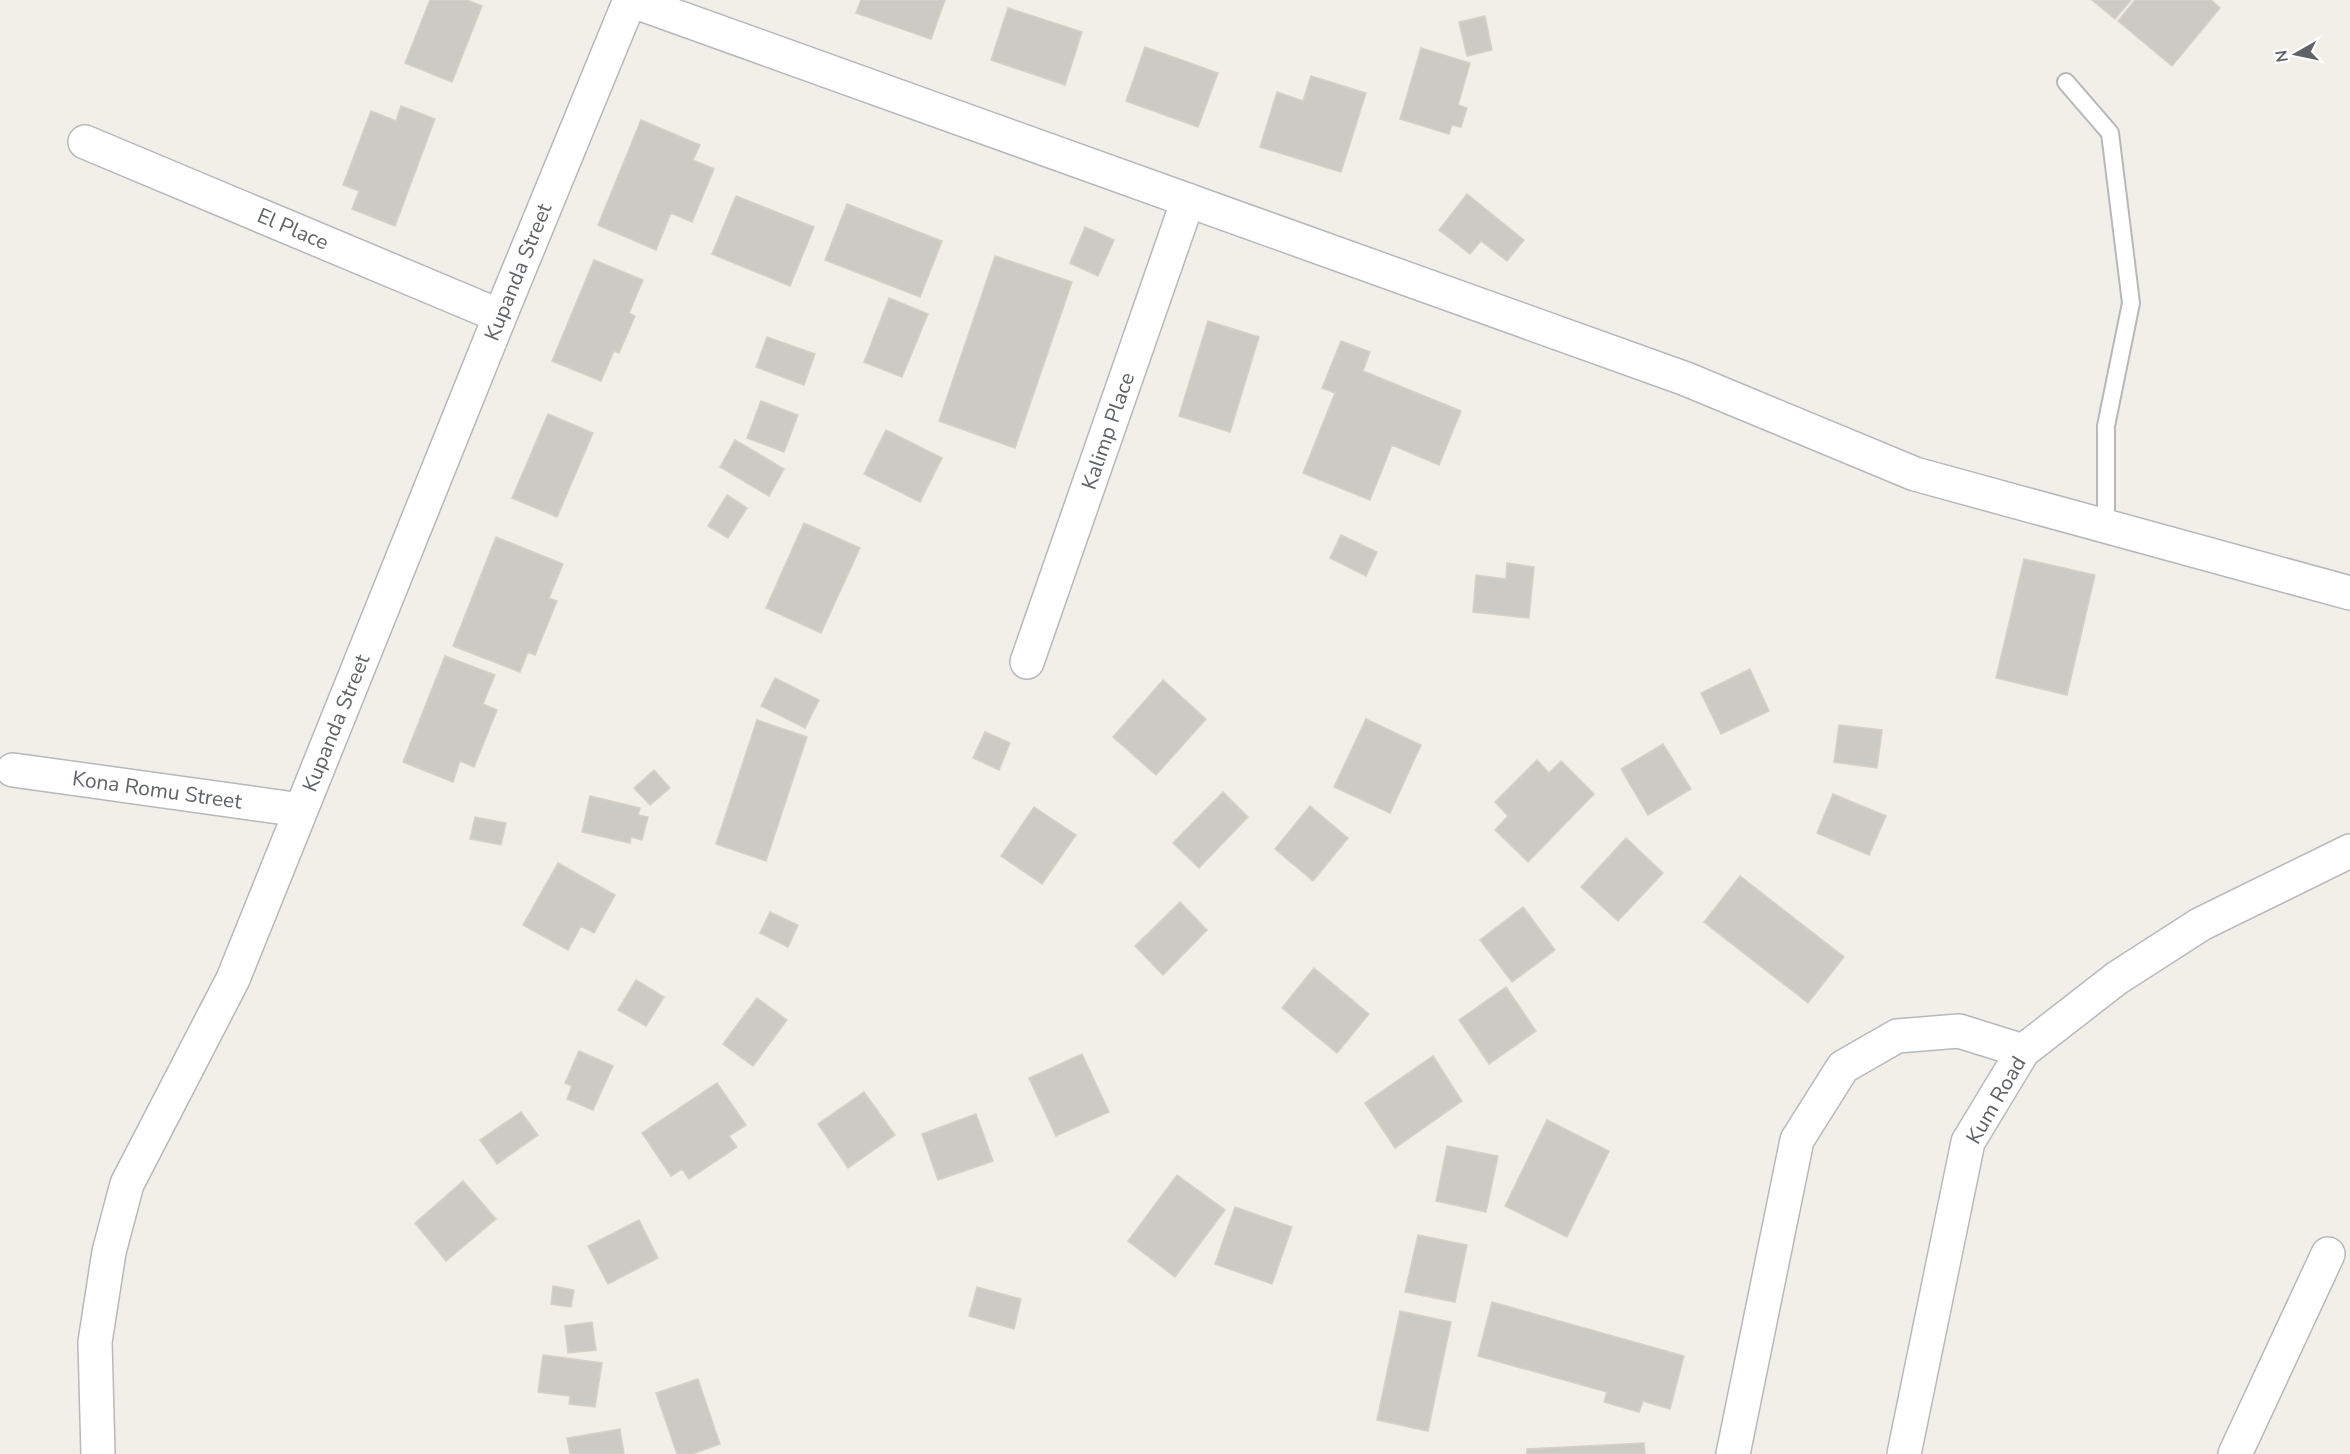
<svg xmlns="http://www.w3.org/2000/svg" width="2350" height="1454" viewBox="0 0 2350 1454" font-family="'Nunito Sans',sans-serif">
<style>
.building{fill:#cccac5;stroke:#d6d1c6;stroke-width:1.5}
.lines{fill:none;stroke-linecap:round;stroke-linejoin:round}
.lane-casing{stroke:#b5b8bc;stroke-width:20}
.street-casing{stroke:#b5b8bc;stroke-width:36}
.secondary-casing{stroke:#b6babf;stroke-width:36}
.lane{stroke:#fff;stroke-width:16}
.street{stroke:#fff;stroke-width:33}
.secondary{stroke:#fff;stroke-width:33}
.labels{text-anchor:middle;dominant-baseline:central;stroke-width:4.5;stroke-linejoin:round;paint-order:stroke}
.street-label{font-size:21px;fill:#5f6368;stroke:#fff}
</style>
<rect width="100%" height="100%" fill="#f1efe8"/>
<path class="building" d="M 430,0 L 467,0 L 482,6 L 452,82 L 405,63 Z
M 861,0 L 945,0 L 931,39 L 856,13 Z
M 2092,0 L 2131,0 L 2115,19 Z
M 2135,0 L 2211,0 L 2220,8 L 2172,66 L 2118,21 Z
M 1008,8 L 1082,32 L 1065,85 L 991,60 Z
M 1485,16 L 1492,50 L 1467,56 L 1459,22 Z
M 1145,47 L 1218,73 L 1198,127 L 1126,101 Z
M 1421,48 L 1470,63 L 1458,105 L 1467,108 L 1461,127 L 1452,125 L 1449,134 L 1400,119 Z
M 1311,76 L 1366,93 L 1341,172 L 1260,147 L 1277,92 L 1303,101 Z
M 401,106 L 435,119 L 395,226 L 352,209 L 359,191 L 343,185 L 371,111 L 396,121 Z
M 641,120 L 700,145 L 693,160 L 714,169 L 692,222 L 671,213 L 656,250 L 598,225 Z
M 1467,194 L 1524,240 L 1507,261 L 1481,241 L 1470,254 L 1439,230 Z
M 736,196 L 814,227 L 790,286 L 712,254 Z
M 847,204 L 942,241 L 920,297 L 825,260 Z
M 1085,227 L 1114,240 L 1098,276 L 1070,263 Z
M 995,256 L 1072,282 L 1015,448 L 939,421 Z
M 594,260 L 643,280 L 629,313 L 635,316 L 619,353 L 614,351 L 601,381 L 552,361 Z
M 889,298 L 928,314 L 902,377 L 864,362 Z
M 1208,321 L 1259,337 L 1230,432 L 1179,416 Z
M 767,337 L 815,354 L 804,385 L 756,367 Z
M 1341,341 L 1370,352 L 1363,371 L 1461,411 L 1439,465 L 1392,445 L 1370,500 L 1303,473 L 1335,393 L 1322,388 Z
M 761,401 L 798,415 L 784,452 L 747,438 Z
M 548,414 L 593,433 L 557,517 L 512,498 Z
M 886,430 L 942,458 L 920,502 L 864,474 Z
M 735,440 L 784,469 L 769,496 L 720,467 Z
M 727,495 L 747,508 L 728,538 L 708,526 Z
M 804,523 L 860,548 L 821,633 L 766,608 Z
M 1341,535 L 1377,552 L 1366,576 L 1330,558 Z
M 496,537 L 563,564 L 549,598 L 557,601 L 535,655 L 528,652 L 520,672 L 453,646 Z
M 2024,559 L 2095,575 L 2067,695 L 1996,678 Z
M 1507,563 L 1534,567 L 1529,618 L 1473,612 L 1476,575 L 1506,579 Z
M 445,656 L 495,675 L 483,704 L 497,710 L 474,767 L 460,761 L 453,782 L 403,762 Z
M 1750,669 L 1769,711 L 1721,734 L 1701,693 Z
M 775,678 L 819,700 L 805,728 L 761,706 Z
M 1163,680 L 1206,719 L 1156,775 L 1113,737 Z
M 1366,719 L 1421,745 L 1390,813 L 1334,787 Z
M 757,720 L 807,737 L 766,861 L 716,844 Z
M 1839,725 L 1882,730 L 1877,768 L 1834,762 Z
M 985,732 L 1010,743 L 999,770 L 973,758 Z
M 1663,744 L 1691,789 L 1648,815 L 1621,769 Z
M 1537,760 L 1549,773 L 1561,761 L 1594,794 L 1528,862 L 1495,830 L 1508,816 L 1495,802 Z
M 654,770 L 670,788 L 650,805 L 634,788 Z
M 1223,792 L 1248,817 L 1199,868 L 1173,843 Z
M 1833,794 L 1886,816 L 1869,855 L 1817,833 Z
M 590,796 L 640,808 L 638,815 L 648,817 L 642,840 L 631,837 L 630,843 L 582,832 Z
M 1310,806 L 1348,838 L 1313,881 L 1275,849 Z
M 1034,807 L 1076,835 L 1042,884 L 1001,856 Z
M 475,817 L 506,823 L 501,845 L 470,839 Z
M 1626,838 L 1663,873 L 1618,921 L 1581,887 Z
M 558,863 L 615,895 L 594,933 L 581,926 L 568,950 L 523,925 Z
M 1740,876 L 1844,957 L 1808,1003 L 1704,922 Z
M 1180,902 L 1207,930 L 1163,975 L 1135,946 Z
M 1523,907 L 1555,950 L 1512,982 L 1480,940 Z
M 770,912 L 798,925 L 788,947 L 760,933 Z
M 1314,968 L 1369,1014 L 1337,1053 L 1282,1008 Z
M 636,980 L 664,997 L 646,1026 L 618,1010 Z
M 1506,987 L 1536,1031 L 1489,1064 L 1459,1020 Z
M 757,998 L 787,1020 L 753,1066 L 723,1044 Z
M 579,1051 L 613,1066 L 593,1110 L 567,1099 L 572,1086 L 565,1083 Z
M 1082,1054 L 1109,1112 L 1056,1136 L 1029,1078 Z
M 1433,1056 L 1462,1101 L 1395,1148 L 1365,1103 Z
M 717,1083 L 746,1125 L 729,1136 L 737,1147 L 689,1179 L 682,1169 L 671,1176 L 642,1133 Z
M 864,1092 L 895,1135 L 848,1168 L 818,1124 Z
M 521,1112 L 538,1135 L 497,1164 L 480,1140 Z
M 976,1114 L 993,1161 L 938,1180 L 922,1134 Z
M 1547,1120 L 1609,1151 L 1567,1237 L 1505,1206 Z
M 1447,1146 L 1498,1156 L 1486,1212 L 1436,1201 Z
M 1177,1175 L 1225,1210 L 1175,1277 L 1128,1241 Z
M 463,1181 L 496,1219 L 446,1261 L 415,1223 Z
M 1235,1207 L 1292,1227 L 1272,1284 L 1215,1264 Z
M 639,1220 L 658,1258 L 608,1284 L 588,1246 Z
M 1418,1235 L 1467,1245 L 1455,1302 L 1405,1292 Z
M 553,1286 L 574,1290 L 571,1307 L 551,1304 Z
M 977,1287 L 1021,1299 L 1014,1329 L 969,1316 Z
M 1492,1302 L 1684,1356 L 1670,1409 L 1643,1401 L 1639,1412 L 1604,1402 L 1607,1392 L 1478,1356 Z
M 1400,1311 L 1451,1322 L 1428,1431 L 1377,1420 Z
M 592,1322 L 596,1350 L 568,1353 L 565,1326 Z
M 543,1355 L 602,1363 L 595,1407 L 569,1404 L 570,1396 L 538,1392 Z
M 698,1379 L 720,1444 L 692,1454 L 677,1454 L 656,1393 Z
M 620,1429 L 624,1454 L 570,1454 L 567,1438 Z
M 1644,1443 L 1645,1454 L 1527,1454 L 1527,1449 Z"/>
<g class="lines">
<g class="lane-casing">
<path id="lane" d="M 2066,82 L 2110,133 L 2131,303 L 2106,426 L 2106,525"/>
</g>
<g class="street-casing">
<path id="street" d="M 630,0 L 1686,379 L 1915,474 L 2350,593
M 85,142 L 500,316
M 1027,662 L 1188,200
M 13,770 L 301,810
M 98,1454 L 95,1342 L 109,1252 L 127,1184 L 233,979 L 500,316 L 630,0
M 1733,1454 L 1797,1140 L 1843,1067 L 1897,1036 L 1959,1031 L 2023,1051
M 2235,1454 L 2328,1254"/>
</g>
<g class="secondary-casing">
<path id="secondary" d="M 1904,1454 L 1968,1142 L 2023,1051 L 2117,978 L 2201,924 L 2350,851"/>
</g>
<use href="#lane" class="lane"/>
<use href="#street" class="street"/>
<use href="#secondary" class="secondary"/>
</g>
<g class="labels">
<g class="street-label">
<text transform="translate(293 229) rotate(23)">El Place</text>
<text transform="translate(518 272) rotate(-68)">Kupanda Street</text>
<text transform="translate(1108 431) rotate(-71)">Kalimp Place</text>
<text transform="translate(336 723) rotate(-68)">Kupanda Street</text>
<text transform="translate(157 790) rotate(8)">Kona Romu Street</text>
<text transform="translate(1996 1100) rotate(-60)">Kum Road</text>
</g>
</g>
<g transform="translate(2296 54) rotate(261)" stroke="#ffffff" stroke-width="4.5" paint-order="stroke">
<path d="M0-4.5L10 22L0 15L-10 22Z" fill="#5f6368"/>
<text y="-9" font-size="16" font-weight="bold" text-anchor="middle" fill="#5f6368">N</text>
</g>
</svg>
